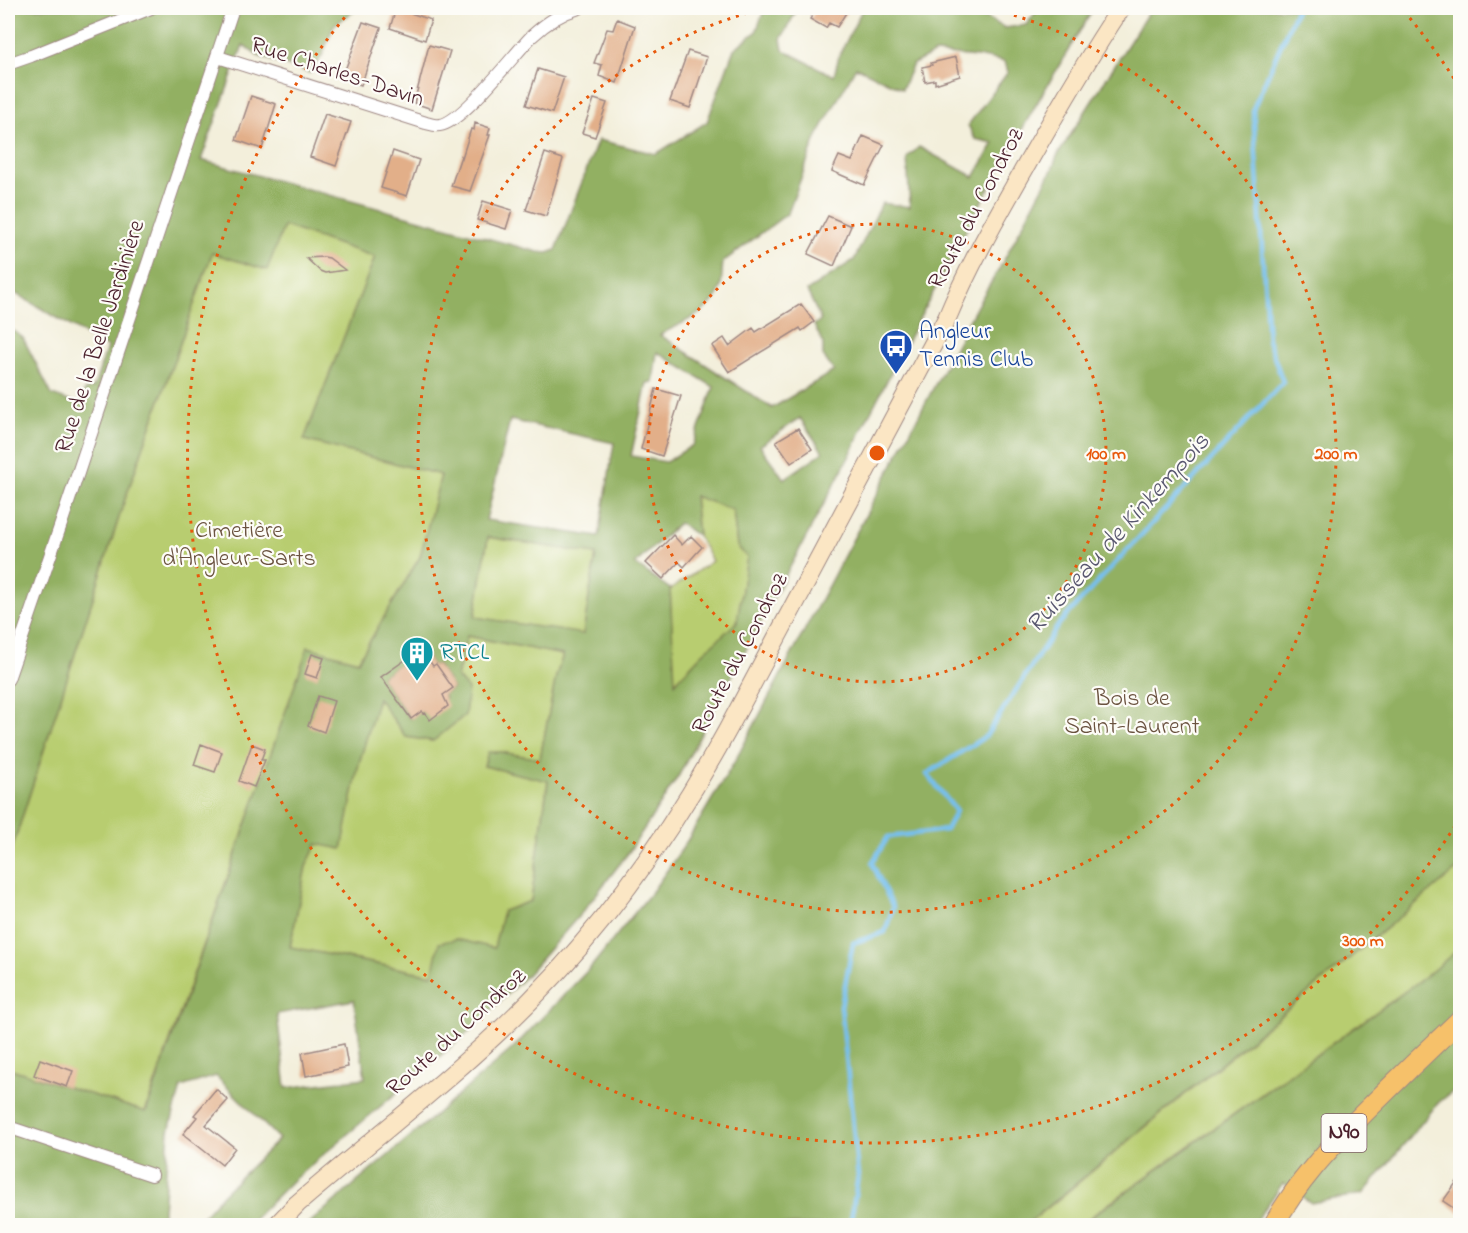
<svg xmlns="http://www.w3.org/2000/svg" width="1468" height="1233" viewBox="0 0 1468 1233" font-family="'Indie Flower',sans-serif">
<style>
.green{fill:#b8cd70;stroke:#81764e;stroke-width:1.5}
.forest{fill:#92b062;stroke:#6e6846;stroke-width:1.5;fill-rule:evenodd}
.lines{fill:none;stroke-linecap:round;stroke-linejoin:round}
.stream{stroke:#76c0ef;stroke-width:4.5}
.building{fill:#e2af89}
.minor-casing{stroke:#9e8783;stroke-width:14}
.secondary-casing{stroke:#9e8783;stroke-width:20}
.primary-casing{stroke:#9e8783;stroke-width:22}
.minor{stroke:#fff;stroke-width:12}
.secondary{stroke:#fbe6c4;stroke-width:18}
.primary{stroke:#f6c16b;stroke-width:20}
.ring{fill:none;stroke:#e8590c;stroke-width:3;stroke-dasharray:3 6}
.labels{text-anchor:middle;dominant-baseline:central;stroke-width:4.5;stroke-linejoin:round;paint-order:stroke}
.shield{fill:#fdfcf7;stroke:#806168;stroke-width:1.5}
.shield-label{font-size:22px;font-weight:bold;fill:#4a1f2b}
.street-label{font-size:24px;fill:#4a1f2b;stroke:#fdfcf7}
.transit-label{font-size:24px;fill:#164399;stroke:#fdfcf7;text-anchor:start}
.park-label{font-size:24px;fill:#6b5340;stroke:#fdfcf7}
.culture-label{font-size:24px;fill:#0d838f;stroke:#fdfcf7;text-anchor:start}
.water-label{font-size:26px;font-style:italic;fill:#595770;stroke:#fdfcf7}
.centre{fill:#e8590c;stroke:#fdfcf7;stroke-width:3}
.ring-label{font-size:18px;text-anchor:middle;font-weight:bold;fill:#e8590c;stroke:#fdfcf7;stroke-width:4.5;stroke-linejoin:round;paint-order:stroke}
</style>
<rect width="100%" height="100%" fill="#fdfcf7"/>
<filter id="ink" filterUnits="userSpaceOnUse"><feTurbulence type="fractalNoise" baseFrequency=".0167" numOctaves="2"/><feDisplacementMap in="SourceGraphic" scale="12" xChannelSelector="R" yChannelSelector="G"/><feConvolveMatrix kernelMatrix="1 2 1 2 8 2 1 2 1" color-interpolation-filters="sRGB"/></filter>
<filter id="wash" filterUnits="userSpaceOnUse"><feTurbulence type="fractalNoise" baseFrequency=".008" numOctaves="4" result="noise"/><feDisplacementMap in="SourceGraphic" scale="24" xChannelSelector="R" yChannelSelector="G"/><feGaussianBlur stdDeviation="1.35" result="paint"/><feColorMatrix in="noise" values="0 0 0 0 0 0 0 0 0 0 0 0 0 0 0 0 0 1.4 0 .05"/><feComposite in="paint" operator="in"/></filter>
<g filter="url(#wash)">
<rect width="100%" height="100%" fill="#f3efdb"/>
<path class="green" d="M 284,226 L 375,257 L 304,440 L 441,475 L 420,557 L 358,661 L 308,648 L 145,1112 L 8,1068 L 8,861 L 124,502 L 212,253 Z
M 694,495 L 733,510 L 737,546 L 747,557 L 737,623 L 701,655 L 674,683 L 670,590 L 712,561 L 698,536 Z
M 488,537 L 596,554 L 583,635 L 475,617 Z
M 467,636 L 563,655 L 556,677 L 540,759 L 500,752 L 484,766 L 548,780 L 531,901 L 503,911 L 494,949 L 456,939 L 433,975 L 290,947 L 306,866 L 317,844 L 342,848 L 358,767 L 378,697 L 406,737 L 433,741 L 465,715 L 457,677 Z
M 1460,867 L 1460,948 L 1425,977 L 1079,1225 L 1026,1226 Z"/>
<path class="forest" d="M 8,8 L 359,8 L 334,25 L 322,56 L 310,73 L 258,56 L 243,45 L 201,160 L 538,252 L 548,253 L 556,250 L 598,140 L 656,154 L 707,122 L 734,49 L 756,32 L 765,8 L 798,8 L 781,39 L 783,50 L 834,76 L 839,56 L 863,8 L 969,8 L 1005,28 L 1026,25 L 1039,8 L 1094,8 C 1010,143 938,282 865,423 L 850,455 L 679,775 L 629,852 L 584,910 L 527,975 L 464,1036 L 292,1181 L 248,1225 L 195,1225 L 222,1195 L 279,1139 L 216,1076 L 181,1087 L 169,1131 L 163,1211 L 164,1225 L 8,1225 L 8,1068 L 146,1112 L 308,647 L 358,661 L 420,557 L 441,475 L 304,440 L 375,257 L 284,226 L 267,270 L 212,253 L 124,502 L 8,861 L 8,345 L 12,330 L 23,338 L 52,395 L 80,405 L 85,390 L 94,387 L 107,347 L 8,289 ZM 935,53 L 988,58 L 1005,62 L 1008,72 L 968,125 L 975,139 L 994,143 L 974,177 L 919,147 L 907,158 L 910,207 L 882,203 L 854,260 L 807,291 L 821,320 L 814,325 L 823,343 L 823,356 L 834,371 L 772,408 L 660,335 C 680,323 715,312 721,286 C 722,278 722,269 723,262 L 788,213 L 816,138 L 856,67 L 902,89 L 913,64 ZM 657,352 L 714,387 L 693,445 L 666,462 L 631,456 L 647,383 L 653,382 ZM 800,418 L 823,452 L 784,479 L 760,446 ZM 510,420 L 614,443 L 599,537 L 486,520 ZM 694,496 L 733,510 L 737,546 L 747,557 L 737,622 L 701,655 L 675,683 L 670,589 L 635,564 L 679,523 L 698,536 ZM 488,537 L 596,554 L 583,634 L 475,617 ZM 467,636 L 563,655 L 556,676 L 540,759 L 500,752 L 488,752 L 484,766 L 548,781 L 531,901 L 503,911 L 494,948 L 456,939 L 439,943 L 432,975 L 290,947 L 306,866 L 317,844 L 342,849 L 358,767 L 378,698 L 406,737 L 433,741 L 465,715 L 468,689 L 457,677 ZM 421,649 L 433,666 L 437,664 L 453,688 L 443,695 L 445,698 L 444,700 L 423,713 L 422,711 L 410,719 L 381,677 ZM 354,1000 L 365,1078 L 286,1088 L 277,1014 Z
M 1151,8 L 1460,8 L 1460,867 L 1026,1225 L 307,1225 L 512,1049 L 591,967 L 654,889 L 684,846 L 735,761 L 978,304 L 998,271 L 1051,172 L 1057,156 Z
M 1460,948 L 1460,1086 L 1438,1103 L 1363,1194 L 1311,1203 L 1283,1183 L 1253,1225 L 1079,1226 L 1425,977 Z"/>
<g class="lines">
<path class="stream" d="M 850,1226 L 858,1176 L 841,1006 L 853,943 L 885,932 L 893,907 L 872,863 L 888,837 L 946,830 L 956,811 L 927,774 L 986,736 L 1059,624 L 1283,382 L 1268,340 L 1253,109 L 1297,8"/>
</g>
<g id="blocks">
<path class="building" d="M 396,8 L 431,20 L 425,40 L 390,28 Z
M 817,8 L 849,8 L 837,27 L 829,23 L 826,28 L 810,19 Z
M 617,19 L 635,26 L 617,83 L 599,76 L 602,65 L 594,63 L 607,29 L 613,30 Z
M 363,22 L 381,28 L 361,85 L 342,78 Z
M 429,45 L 450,51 L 432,109 L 414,103 Z
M 688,51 L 707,57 L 690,108 L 670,101 Z
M 956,57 L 960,76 L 935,84 L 935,80 L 925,82 L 922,67 L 932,65 L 931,63 Z
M 538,69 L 564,77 L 552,113 L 526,105 Z
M 251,96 L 276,104 L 262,149 L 236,140 Z
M 594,99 L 607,103 L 595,137 L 582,133 Z
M 325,114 L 351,122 L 336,166 L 310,157 Z
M 475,123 L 490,128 L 488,135 L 490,135 L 470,191 L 451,186 L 461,156 L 462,158 L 471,129 L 474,130 Z
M 863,136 L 884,145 L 864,185 L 832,171 L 839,156 L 852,161 Z
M 393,151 L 419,160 L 407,196 L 381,188 Z
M 545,153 L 563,159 L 546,216 L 526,210 Z
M 483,201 L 512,210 L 506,229 L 477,220 Z
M 828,216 L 851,226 L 834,266 L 808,254 Z
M 324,257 L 329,258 L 345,270 L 325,273 L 320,271 L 306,258 Z
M 801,304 L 814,322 L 802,331 L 800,328 L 729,372 L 712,346 L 724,338 L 729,346 L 753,328 L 756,332 Z
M 656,389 L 681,396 L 662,456 L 641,449 Z
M 798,428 L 812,449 L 791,463 L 776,441 Z
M 673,535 L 682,545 L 691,536 L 702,547 L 684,567 L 679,562 L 663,579 L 646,563 Z
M 421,649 L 433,666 L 436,664 L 453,688 L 443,695 L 448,706 L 430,720 L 425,713 L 423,714 L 422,711 L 411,719 L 381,677 Z
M 312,654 L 324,658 L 317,678 L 305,674 Z
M 318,696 L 334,701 L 324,732 L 308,726 Z
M 201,744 L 222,752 L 215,772 L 194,765 Z
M 252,744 L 265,749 L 261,760 L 265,760 L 254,787 L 239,781 Z
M 344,1044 L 348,1067 L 306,1076 L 302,1053 Z
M 40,1059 L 73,1071 L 67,1087 L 34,1075 Z
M 216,1089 L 228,1100 L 206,1125 L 235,1148 L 222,1165 L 183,1134 L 197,1117 L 194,1115 Z
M 1461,1176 L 1461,1213 L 1443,1201 Z"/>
</g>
</g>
<g filter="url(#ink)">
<use href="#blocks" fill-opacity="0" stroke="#9e8783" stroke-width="1.5"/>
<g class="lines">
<g class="minor-casing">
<path id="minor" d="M 218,57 L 426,123 C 430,124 436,126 440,125 C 462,123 514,54 532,36 C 546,23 561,13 579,8
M 8,64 L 31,56 L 151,8
M 8,679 L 61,524 L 233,8
M 8,1127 L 152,1175"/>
</g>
<g class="secondary-casing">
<path id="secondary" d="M 276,1226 L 297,1204 C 375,1137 458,1074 530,1001 C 610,920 674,828 728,729 L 947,318 C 969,265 998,215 1027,164 C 1057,111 1087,59 1121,8"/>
</g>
<g class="primary-casing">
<path id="primary" d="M 1273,1226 C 1297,1182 1330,1147 1365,1112 C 1396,1081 1428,1050 1460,1020"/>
</g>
<use href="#minor" class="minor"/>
<use href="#secondary" class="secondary"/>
<use href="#primary" class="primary"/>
</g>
</g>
<g class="ring">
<circle cx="877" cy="453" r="229"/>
<path d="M988 8A459 459 0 1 1 766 8"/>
<path d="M1460 818A688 688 0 1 1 350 11M1404 11A688 688 0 0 1 1460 88"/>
</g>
<defs>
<g id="bus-pin" transform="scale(1.725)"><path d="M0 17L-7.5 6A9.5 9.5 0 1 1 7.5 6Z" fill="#1a4fb4" stroke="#fdfcf7"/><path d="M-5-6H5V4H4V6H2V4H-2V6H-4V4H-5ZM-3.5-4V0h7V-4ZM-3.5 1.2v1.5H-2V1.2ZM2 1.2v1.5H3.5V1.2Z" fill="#fff"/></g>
<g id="building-pin" transform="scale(1.725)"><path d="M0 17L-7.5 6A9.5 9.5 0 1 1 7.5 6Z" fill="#0f9aa8" stroke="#fdfcf7"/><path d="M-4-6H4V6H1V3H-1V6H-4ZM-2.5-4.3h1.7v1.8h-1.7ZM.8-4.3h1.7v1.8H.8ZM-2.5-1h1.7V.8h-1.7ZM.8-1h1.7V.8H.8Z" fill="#fff"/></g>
</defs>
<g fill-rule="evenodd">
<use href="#bus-pin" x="896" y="346"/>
<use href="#building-pin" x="417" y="653"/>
</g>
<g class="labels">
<rect class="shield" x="1321.5" y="1114" width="45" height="38" rx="4.5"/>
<g class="shield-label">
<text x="1344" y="1133">N90</text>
</g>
<g class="street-label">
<text transform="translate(337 73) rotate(18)">Rue Charles-Davin</text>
<text transform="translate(977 209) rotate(-62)">Route du Condroz</text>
<text transform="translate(101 337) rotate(-72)">Rue de la Belle Jardinière</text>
<text transform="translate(741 654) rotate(-62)">Route du Condroz</text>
<text transform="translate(457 1033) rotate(-42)">Route du Condroz</text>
</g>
<g class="transit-label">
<text x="919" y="332">Angleur<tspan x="919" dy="28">Tennis Club</tspan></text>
</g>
<g class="park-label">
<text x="239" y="531">Cimetière<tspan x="239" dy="28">d'Angleur-Sarts</tspan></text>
<text x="1132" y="699">Bois de<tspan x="1132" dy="28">Saint-Laurent</tspan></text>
</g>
<g class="culture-label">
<text x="440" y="653">RTCL</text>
</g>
<g class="water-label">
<text transform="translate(1119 534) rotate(-48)">Ruisseau de Kinkempois</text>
</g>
</g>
<circle cx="877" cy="453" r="9" class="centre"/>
<g class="ring-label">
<text x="1106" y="459">100 m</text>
<text x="1336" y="459">200 m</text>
<text x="1363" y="946">300 m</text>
</g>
<rect width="1468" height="1233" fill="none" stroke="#fdfcf7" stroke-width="30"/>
</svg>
